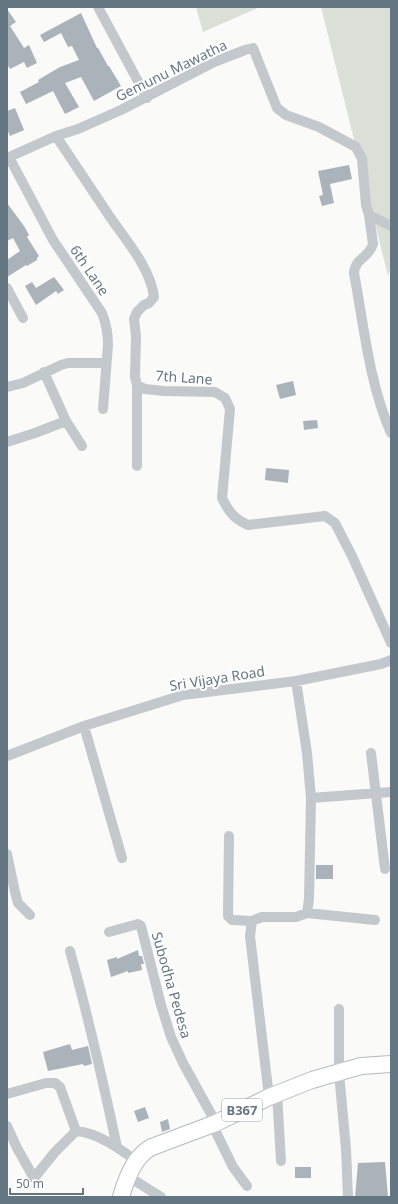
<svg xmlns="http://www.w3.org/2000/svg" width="398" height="1204" viewBox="0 0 398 1204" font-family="'Noto Sans',sans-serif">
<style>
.green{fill:#dadfd7}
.building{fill:#aab3b9}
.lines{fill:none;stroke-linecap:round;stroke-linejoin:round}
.primary-casing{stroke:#b5babe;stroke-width:18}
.minor{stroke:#c3c8cc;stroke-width:10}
.primary{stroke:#fff;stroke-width:16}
.labels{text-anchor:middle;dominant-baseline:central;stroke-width:4;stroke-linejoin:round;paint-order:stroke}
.shield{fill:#fff;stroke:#939fa8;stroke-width:1}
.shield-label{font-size:13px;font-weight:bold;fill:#657683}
.street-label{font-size:14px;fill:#657683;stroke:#fff}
</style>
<rect width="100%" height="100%" fill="#fafaf8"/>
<path class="green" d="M 196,7 L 260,7 L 203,32 Z
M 321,7 L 391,7 L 391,267 L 388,276 Z"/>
<path class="building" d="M 7,9 L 16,22 L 10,26 L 24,48 L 29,45 L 37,63 L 27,68 L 24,62 L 10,69 L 7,64 Z
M 81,13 L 97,48 L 98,48 L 108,66 L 109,66 L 121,86 L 94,101 L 81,77 L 65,83 L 79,107 L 65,114 L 53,91 L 26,104 L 20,92 L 39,82 L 38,80 L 60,67 L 79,60 L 72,46 L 68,47 L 61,33 L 44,42 L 40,35 Z
M 15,108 L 24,130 L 10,136 L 7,129 L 7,111 Z
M 349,165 L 352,179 L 330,184 L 334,203 L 322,206 L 319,196 L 323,195 L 318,171 Z
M 7,203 L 24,226 L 29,235 L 27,237 L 39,256 L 37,258 L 37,260 L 27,266 L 26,265 L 7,277 L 7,260 L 20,251 L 13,238 L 7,241 Z
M 54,277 L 64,290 L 58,294 L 56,291 L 36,305 L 25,286 L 32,282 L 36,288 Z
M 293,381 L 296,395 L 280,399 L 276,385 Z
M 317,420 L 318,428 L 304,430 L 303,421 Z
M 266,468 L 289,470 L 288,483 L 265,480 Z
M 316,865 L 333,865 L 333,879 L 316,879 Z
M 138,950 L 139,956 L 142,956 L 144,964 L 141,964 L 142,970 L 128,973 L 128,971 L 111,977 L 107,960 L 117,957 L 117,959 Z
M 70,1044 L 72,1050 L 88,1046 L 92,1064 L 84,1066 L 83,1064 L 48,1071 L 43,1052 Z
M 145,1107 L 149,1118 L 138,1122 L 134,1111 Z
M 168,1119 L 170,1129 L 162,1132 L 160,1122 Z
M 385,1162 L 388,1197 L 355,1197 L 358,1163 Z
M 295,1167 L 311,1167 L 311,1178 L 295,1178 Z"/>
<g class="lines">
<g class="primary-casing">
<path id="primary" d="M 121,1197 C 126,1179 135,1155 152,1147 L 216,1123 L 269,1097 L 312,1080 L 361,1066 L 391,1064"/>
</g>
<path class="minor" d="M 98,7 L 147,98
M 56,136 C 74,163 92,190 110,217 C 126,240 151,269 154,297 L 149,303 L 144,305 L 137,312 L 134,319 L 136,336 L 135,377 L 137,385 L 145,389 L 164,391 L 215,392 L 225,398 L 230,409 L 222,498 C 229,512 233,518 248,525 L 325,516 L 335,523 L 352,556 L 391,643
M 9,157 L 53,240 L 102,313 C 106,323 108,334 108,345 L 103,409
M 7,158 L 56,136 L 78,129 L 121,110 L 214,62 L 245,50 L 253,48 L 277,108 L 286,115 L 319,127 L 356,147 L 362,159 L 366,205 L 369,215 L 391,226
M 369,215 L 373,244 C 369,258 355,258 354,273 C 364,326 369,383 391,433
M 7,288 L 23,318
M 44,372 L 66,421 L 82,446
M 137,385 L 137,466
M 7,387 L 23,383 L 61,365 L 68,363 L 106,363
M 7,442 L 35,433 L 66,421
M 296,681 L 307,753 L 311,798 L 309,899 L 307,913
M 84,726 L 122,858
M 371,753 L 385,869
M 7,756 L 84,726 L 183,695 L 296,681 L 381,664 L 391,660
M 311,798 L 391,792
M 229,836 L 228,916 L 232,920 L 252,921 L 262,917 L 296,917 L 307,913 L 375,920
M 7,854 L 15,892 L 18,903 L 30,915
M 252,921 L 250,936 L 269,1097
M 109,932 L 138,924 L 141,926 L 161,1005 L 171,1037 L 183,1063 L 216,1123
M 70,951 C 88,1016 103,1081 117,1147
M 339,1009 L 339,1073 L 346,1149 L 348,1197
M 277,1093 L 281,1161
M 7,1094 L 46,1083 L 55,1083 L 60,1087 L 76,1131
M 212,1124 L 233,1167 L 247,1186
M 7,1126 L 17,1148 L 34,1178 L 55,1152 L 76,1131 C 98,1133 119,1148 136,1161
M 129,1177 L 161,1197"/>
<use href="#primary" class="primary"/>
</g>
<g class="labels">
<rect class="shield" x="222" y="1099" width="40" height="22" rx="3"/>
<g class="shield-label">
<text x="242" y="1110">B367</text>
</g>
<g class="street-label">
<text transform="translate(171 70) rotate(-26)">Gemunu Mawatha</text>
<text transform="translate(90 270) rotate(56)">6th Lane</text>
<text transform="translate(184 377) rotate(4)">7th Lane</text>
<text transform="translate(217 678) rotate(-9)">Sri Vijaya Road</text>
<text transform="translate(172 985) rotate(74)">Subodha Pedesa</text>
</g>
</g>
<rect width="398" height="1204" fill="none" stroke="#657683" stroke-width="16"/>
<path d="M10 1188v6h73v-6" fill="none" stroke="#657683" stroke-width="2"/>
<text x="16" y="1188" font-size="12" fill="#657683" stroke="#ffffff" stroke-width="3" paint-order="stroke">50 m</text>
</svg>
